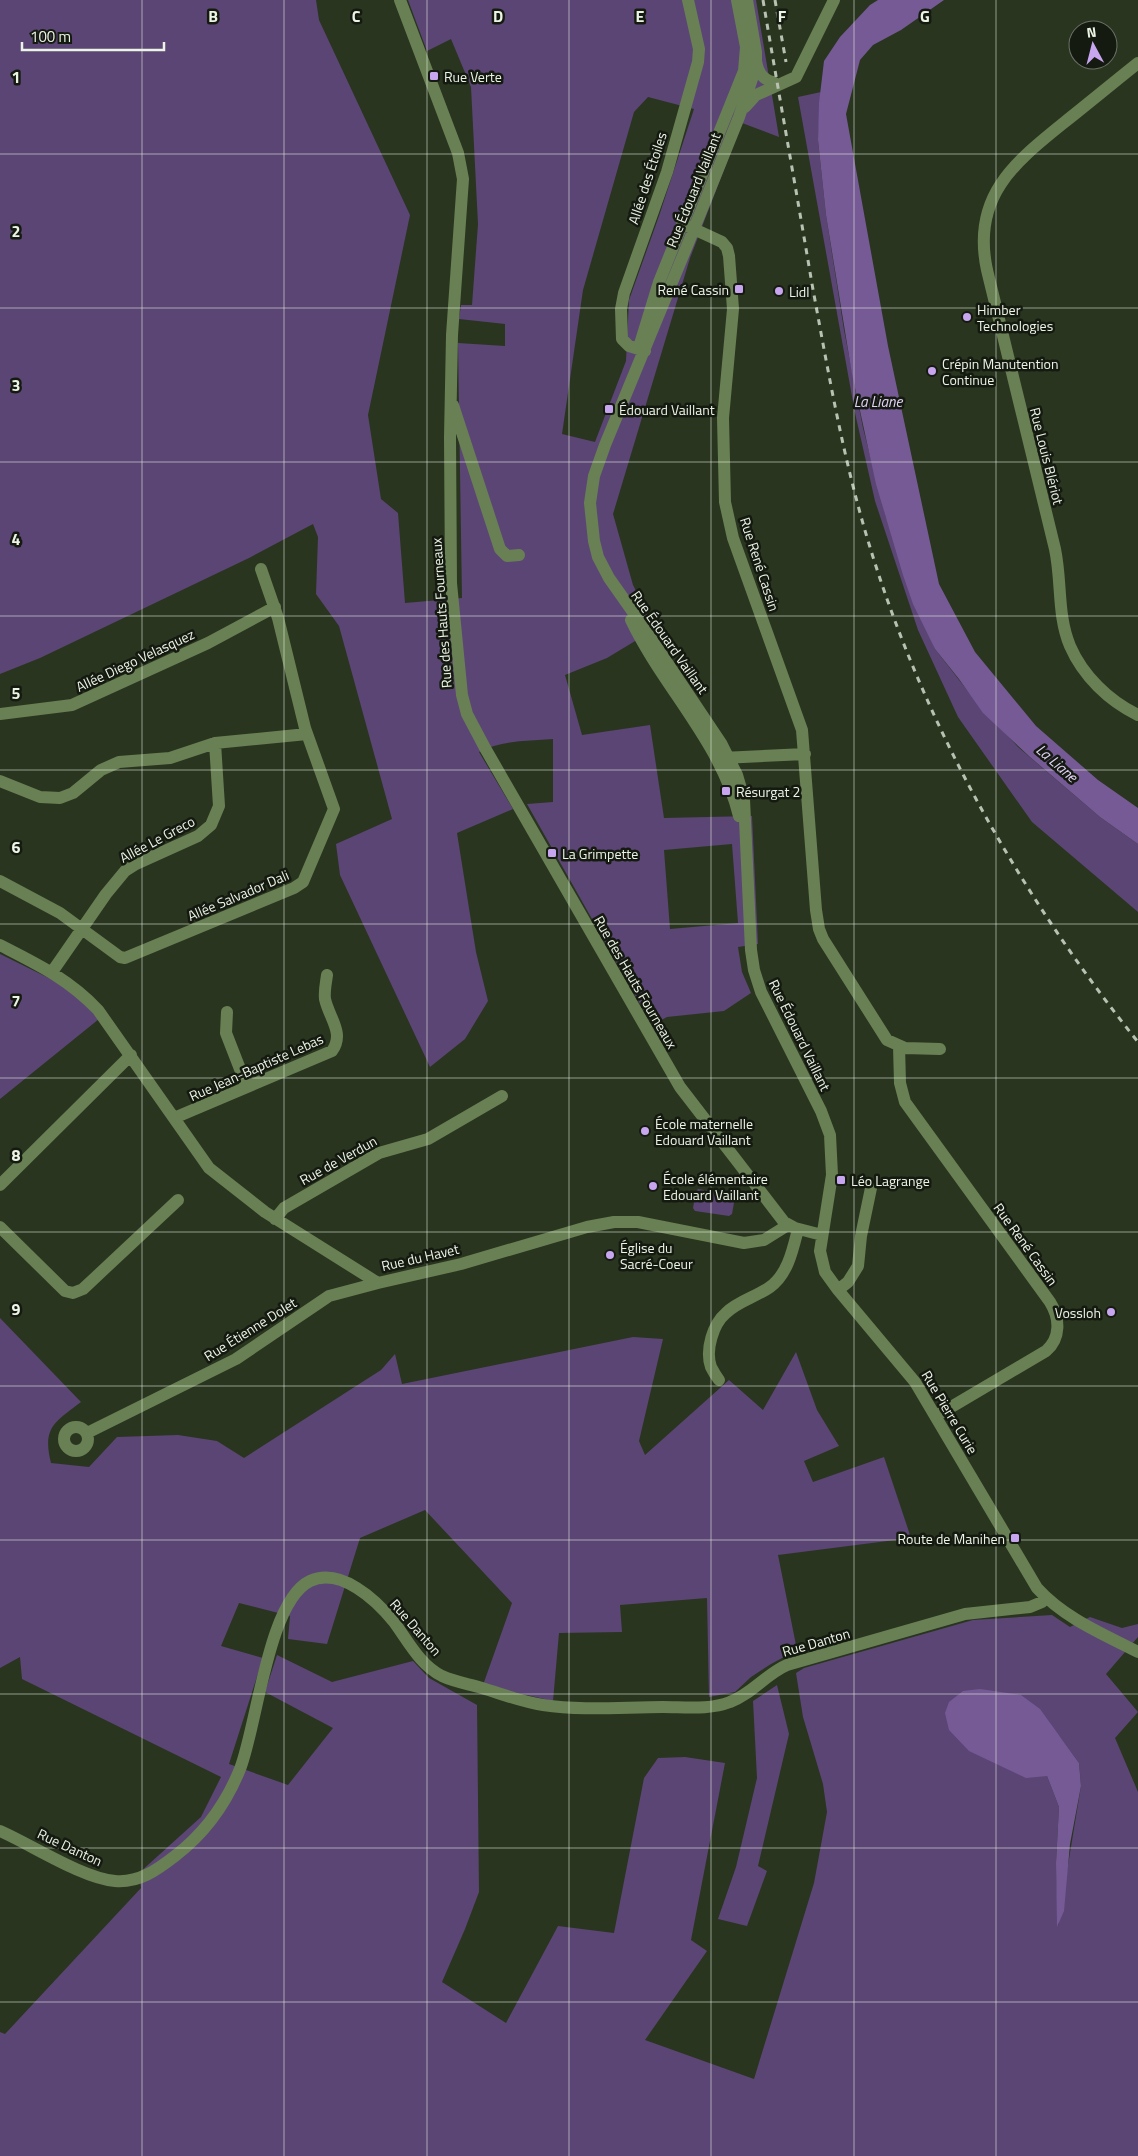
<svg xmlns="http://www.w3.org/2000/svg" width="1138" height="2156" viewBox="0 0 1138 2156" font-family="'Titillium Web',sans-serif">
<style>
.green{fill:#5b4574;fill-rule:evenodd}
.water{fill:#765a96}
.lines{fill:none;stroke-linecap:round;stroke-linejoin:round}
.minor{stroke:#688054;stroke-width:12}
.rail{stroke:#b9c2b2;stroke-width:3;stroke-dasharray:6 6;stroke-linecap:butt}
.grid{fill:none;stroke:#ecf4e6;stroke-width:1;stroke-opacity:0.55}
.poi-dot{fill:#c7a6ef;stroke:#151a11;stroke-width:2}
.labels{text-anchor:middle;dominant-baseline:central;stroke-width:5;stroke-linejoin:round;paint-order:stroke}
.poi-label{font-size:14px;fill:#ecf4e6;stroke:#151a11;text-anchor:start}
.street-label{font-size:14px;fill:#ecf4e6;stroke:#151a11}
.water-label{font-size:15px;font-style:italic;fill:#e1d2f6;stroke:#151a11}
.grid-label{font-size:16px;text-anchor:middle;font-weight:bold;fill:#ecf4e6;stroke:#151a11;stroke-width:5;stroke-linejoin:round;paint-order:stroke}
</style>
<rect width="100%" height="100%" fill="#29351f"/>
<path class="green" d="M 0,0 L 316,0 L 319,20 L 410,215 L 368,415 L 381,499 L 398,513 L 405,603 L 462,598 L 458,343 L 505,346 L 505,324 L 459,319 L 461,305 L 472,305 L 478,224 L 471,87 L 451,39 L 427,51 L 408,0 L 756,0 L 779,137 L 742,123 L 690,258 L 613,514 L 633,585 L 655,629 L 607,658 L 565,675 L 582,735 L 650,725 L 664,818 L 752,816 L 758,944 L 738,947 L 742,972 L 751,993 L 724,1011 L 667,1017 L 652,1025 L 527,804 L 553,802 L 553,739 C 528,741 501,740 479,752 L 513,809 L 457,833 L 476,952 L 488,1001 L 465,1039 L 430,1067 L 340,875 L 336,844 L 392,819 L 339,626 L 316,594 L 318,537 L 313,524 L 249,558 L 40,658 L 0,674 ZM 648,97 L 694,109 L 659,216 L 629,300 L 626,361 L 595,442 L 562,434 L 583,290 L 634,112 ZM 732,844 L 738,923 L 670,929 L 664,850 Z
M 821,92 L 818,140 L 826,215 L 844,330 L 863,428 L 886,517 L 935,649 L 970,694 L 1018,747 L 1100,817 L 1138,844 L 1138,912 L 1032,822 L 958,717 L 918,630 L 875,501 L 855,413 L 798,97 Z
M 0,954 L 69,988 L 99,1019 L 0,1099 Z
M 698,1189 L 733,1195 L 735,1197 L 732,1214 L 729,1216 L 695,1211 L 693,1208 L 696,1191 Z
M 0,1318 L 81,1402 C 55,1422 42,1427 51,1463 L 89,1467 L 117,1437 L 178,1435 L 217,1441 L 244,1458 L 381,1370 L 395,1354 L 402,1384 L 633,1337 L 663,1339 L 639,1441 L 645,1455 L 729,1380 L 763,1410 L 796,1352 L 817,1410 L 839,1446 L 804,1461 L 813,1482 L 884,1457 L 911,1538 L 778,1555 L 797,1650 L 771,1664 L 751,1677 L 735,1692 L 709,1697 L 707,1598 L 620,1605 L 622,1632 L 559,1633 L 553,1701 L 483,1685 L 512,1603 L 425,1510 L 360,1538 L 327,1644 L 288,1639 L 290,1616 L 239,1603 L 221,1646 L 263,1658 L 229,1764 L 288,1785 L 333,1728 L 265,1692 L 277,1655 L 332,1682 L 413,1661 L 429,1678 L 477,1705 L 479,1892 L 465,1929 L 442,1982 L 506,2023 L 558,1926 L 614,1933 L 644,1778 L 658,1758 L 685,1757 L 725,1763 L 691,1940 L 707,1951 L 645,2040 L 754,2079 L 814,1883 L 827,1812 L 823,1784 L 803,1717 L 796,1673 L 804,1668 L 973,1620 L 1052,1615 L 1070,1627 L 1090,1617 L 1122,1628 L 1138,1624 L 1138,1637 L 1106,1674 L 1138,1712 L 1115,1738 L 1138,1792 L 1138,2156 L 0,2156 L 0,2032 L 5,2034 L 141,1888 L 139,1873 L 201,1817 L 221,1777 L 22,1679 L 20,1657 L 0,1668 ZM 980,1689 L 1060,1737 L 1079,1763 L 1081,1786 L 1058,1926 L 1056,1863 L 1059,1807 L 1047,1776 Z
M 777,1685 L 789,1734 L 758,1866 L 767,1871 L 747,1926 L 718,1919 L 736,1867 L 757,1778 L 753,1701 Z"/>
<path class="water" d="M 878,0 L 944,0 L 901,30 L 873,45 L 860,60 L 846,114 L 888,346 L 939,584 L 975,652 L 1036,726 L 1098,780 L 1138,808 L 1138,844 L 1100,817 L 1030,757 L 983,713 L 959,679 L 935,649 L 913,604 L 903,575 L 876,484 L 852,374 L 826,215 L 818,140 L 819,103 L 824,61 L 840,37 L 870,5 Z
M 980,1689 L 1021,1695 L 1040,1709 L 1079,1763 L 1081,1786 L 1070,1844 L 1064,1911 L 1057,1927 L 1056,1863 L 1059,1807 L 1047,1776 L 1026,1778 L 969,1751 L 949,1730 L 945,1713 L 949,1702 L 963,1691 Z"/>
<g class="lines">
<path class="minor" d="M 400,0 L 458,153 L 463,179 L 452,335 L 450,437 L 451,583 L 462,695 L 467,714 L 485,748 L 680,1087 L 784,1222 L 795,1228 L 822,1235
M 747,0 L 756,52 L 756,64 L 753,76 L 739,117 L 687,246 L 605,445 L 594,476 L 590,503 L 594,541 L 598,557 L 609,578 L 640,622 L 721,743 L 737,775 L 744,799 L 751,950 L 754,970 L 761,992 L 821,1111 L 830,1135 L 832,1175 L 820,1251 L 825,1272 L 838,1290 L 915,1382 L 1037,1588 C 1064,1618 1103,1634 1138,1652
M 756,61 C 758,72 762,79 773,82
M 1138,63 C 1114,82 1090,102 1066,121 C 1015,162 971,196 987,270 C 1009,363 1033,456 1055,549 C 1062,582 1057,615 1070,646 C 1083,676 1109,701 1138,715
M 745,107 L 756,95 L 796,77 L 834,0
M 683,224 L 722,242 L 727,248 L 729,256 L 733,309 L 723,418 L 725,502 L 733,538 L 802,730 L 816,910 L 819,929 L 823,939 L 887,1040 L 905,1048 L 940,1049
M 640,344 L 659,282 L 744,71 L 746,47 L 737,0
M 645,351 L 629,346 L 622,339 L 621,309 L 624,293 L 667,172 L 698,62 L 699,49 L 688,0
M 453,405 L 500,549 L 507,556 L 519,555
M 631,620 C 663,687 721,742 739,816
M 0,714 L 72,705 L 208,643 L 275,607
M 722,758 L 805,754
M 0,781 L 40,797 L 60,798 L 73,793 L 101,770 L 119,762 L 170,758 L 215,743 L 307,734
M 0,881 L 60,913 L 120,957 L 125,958 L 294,888 L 303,882 L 334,809 L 305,728 L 278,618 L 261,569
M 0,945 C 37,964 69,979 98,1010 L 209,1168 L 265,1212 L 378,1283 L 461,1264 L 587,1227 L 614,1222 L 638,1222 L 744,1243 L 764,1240 L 788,1225
M 52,972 L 106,894 L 125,871 L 136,864 L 198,836 L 211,825 L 219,806 L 215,743
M 227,1012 L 226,1033 L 247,1087
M 899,1046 L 900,1083 L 905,1102 L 1050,1302 C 1060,1318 1061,1338 1046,1351 L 936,1416
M 174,1118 L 332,1051 C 345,1033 329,1018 325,999 C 324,991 326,983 327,975
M 0,1185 L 131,1055
M 275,1219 L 284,1208 L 379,1153 L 428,1139 L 502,1096
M 0,1227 L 65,1291 L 73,1293 L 83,1289 L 178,1200
M 838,1290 L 848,1282 L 858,1266 L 861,1236 L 871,1188
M 719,1380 C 716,1376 713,1371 711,1367 C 705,1350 713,1324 726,1313 C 738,1301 756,1297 770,1287 C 788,1274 793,1249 798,1229
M64 1439a12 12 0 1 1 24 0a12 12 0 1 1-24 0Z
M 87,1433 L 236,1359 L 329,1296 L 378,1283
M 0,1831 C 32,1845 82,1878 115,1881 C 139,1883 157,1870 175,1856 C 205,1833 226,1804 240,1769 C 257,1726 268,1601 310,1581 C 341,1567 376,1600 394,1622 C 408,1641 420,1665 442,1676 C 455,1682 469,1684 482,1688 C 502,1694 522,1702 543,1705 C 582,1711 624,1707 663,1707 C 685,1707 710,1710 730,1702 C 752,1694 766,1674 787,1665 L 965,1614 L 1030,1607 L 1042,1602 L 1046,1597"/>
<path class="rail" d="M 763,0 C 779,95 796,189 812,284 C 827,365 841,447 864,527 C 918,715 1016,890 1138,1042
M 775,0 L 786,62"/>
</g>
<path class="grid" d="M 142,0 L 142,2156M 284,0 L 284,2156M 427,0 L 427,2156M 569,0 L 569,2156M 711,0 L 711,2156M 854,0 L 854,2156M 996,0 L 996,2156M 0,154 L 1138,154M 0,308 L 1138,308M 0,462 L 1138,462M 0,616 L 1138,616M 0,770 L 1138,770M 0,924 L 1138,924M 0,1078 L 1138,1078M 0,1232 L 1138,1232M 0,1386 L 1138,1386M 0,1540 L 1138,1540M 0,1694 L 1138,1694M 0,1848 L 1138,1848M 0,2002 L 1138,2002"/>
<g class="poi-dot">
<rect x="429" y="71" width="10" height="10" rx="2.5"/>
<rect x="734" y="284" width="10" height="10" rx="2.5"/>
<circle cx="779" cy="291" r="5"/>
<circle cx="967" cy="317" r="5"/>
<circle cx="932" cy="371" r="5"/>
<rect x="604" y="404" width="10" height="10" rx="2.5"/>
<rect x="721" y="786" width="10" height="10" rx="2.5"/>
<rect x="547" y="848" width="10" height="10" rx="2.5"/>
<circle cx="645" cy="1131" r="5"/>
<rect x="836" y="1175" width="10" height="10" rx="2.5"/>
<circle cx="653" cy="1186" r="5"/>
<circle cx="610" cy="1255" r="5"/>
<circle cx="1111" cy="1312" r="5"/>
<rect x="1010" y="1533" width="10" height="10" rx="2.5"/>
</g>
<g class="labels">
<g class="poi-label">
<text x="444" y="76">Rue Verte</text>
<text x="729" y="289" text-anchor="end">René Cassin</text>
<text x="789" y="291">Lidl</text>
<text x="977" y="309">Himber<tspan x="977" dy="16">Technologies</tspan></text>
<text x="942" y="363">Crépin Manutention<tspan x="942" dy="16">Continue</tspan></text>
<text x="619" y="409">Édouard Vaillant</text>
<text x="736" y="791">Résurgat 2</text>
<text x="562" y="853">La Grimpette</text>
<text x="655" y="1123">École maternelle<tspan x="655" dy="16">Edouard Vaillant</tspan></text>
<text x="663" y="1178">École élémentaire<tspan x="663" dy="16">Edouard Vaillant</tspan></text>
<text x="851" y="1180">Léo Lagrange</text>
<text x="620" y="1247">Église du<tspan x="620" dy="16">Sacré-Coeur</tspan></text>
<text x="1101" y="1312" text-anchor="end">Vossloh</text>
<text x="1005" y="1538" text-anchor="end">Route de Manihen</text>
</g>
<g class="street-label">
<text transform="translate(647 178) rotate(-72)">Allée des Étoiles</text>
<text transform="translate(693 190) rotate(-68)">Rue Édouard Vaillant</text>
<text transform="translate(1047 456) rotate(76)">Rue Louis Blériot</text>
<text transform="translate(760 564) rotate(72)">Rue René Cassin</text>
<text transform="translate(441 613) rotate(-94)">Rue des Hauts Fourneaux</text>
<text transform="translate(670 642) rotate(55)">Rue Édouard Vaillant</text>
<text transform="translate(135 660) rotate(-25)">Allée Diego Velasquez</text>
<text transform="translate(157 839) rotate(-28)">Allée Le Greco</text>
<text transform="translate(238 895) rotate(-23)">Allée Salvador Dali</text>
<text transform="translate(636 982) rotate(60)">Rue des Hauts Fourneaux</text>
<text transform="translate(800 1035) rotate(64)">Rue Édouard Vaillant</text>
<text transform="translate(256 1067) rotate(-24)">Rue Jean-Baptiste Lebas</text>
<text transform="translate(338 1160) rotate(-29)">Rue de Verdun</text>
<text transform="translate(1026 1244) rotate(54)">Rue René Cassin</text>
<text transform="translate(420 1257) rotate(-13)">Rue du Havet</text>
<text transform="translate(250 1329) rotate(-32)">Rue Étienne Dolet</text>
<text transform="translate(950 1412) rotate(59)">Rue Pierre Curie</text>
<text transform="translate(416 1627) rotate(49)">Rue Danton</text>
<text transform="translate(816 1642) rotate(-16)">Rue Danton</text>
<text transform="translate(70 1847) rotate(25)">Rue Danton</text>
</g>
<g class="water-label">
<text x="878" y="401">La Liane</text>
<text transform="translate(1057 763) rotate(41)">La Liane</text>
</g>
</g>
<g class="grid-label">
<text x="213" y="22">B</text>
<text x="356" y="22">C</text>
<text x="498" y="22">D</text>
<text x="640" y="22">E</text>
<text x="782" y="22">F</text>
<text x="925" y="22">G</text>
<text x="16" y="83">1</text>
<text x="16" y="237">2</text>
<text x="16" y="391">3</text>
<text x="16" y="545">4</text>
<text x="16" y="699">5</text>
<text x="16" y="853">6</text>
<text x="16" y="1007">7</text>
<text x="16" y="1161">8</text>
<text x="16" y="1315">9</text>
</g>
<g transform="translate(1093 45) rotate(353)"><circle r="24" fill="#151a11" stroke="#6b7166"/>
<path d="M0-4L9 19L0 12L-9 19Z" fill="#c7a6ef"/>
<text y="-8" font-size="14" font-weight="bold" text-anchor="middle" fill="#ecf4e6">N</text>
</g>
<path d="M22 42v8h142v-8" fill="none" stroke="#ecf4e6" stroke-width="2.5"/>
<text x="30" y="42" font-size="15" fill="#ecf4e6" stroke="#151a11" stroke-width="4" paint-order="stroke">100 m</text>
</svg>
